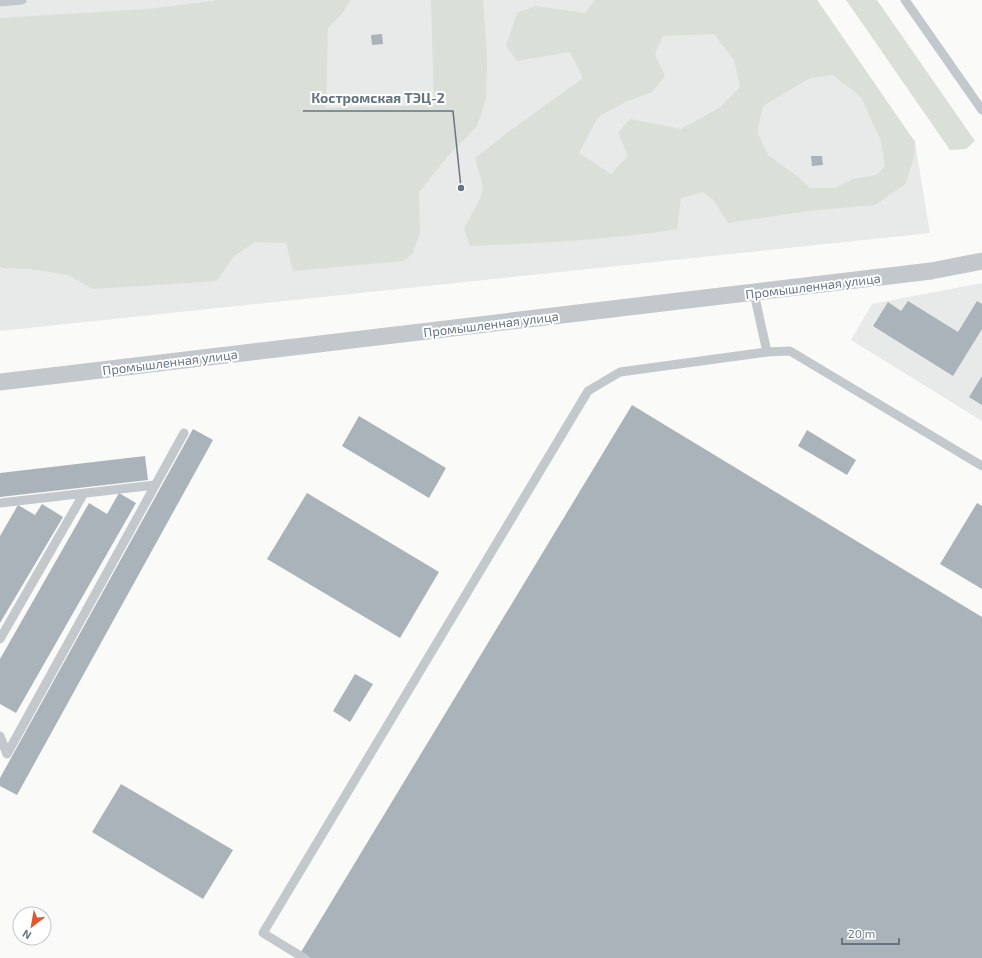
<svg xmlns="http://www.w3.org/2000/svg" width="982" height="958" viewBox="0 0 982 958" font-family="'Exo 2',sans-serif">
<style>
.built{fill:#e8e9e9}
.green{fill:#dadfd7;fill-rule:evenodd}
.building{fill:#aab3b9}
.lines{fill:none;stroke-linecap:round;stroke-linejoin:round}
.lane{stroke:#c3c8cc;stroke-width:9}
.street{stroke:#c3c8cc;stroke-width:17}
.labels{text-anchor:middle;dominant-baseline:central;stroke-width:4;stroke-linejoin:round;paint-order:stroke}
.street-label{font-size:13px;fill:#657683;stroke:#fff}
.leader{fill:none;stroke:#657683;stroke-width:1.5}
.callout-dot{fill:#657683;stroke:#fff;stroke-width:1.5}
.callout-label{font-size:14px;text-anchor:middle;font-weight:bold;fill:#657683;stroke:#fff;stroke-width:4;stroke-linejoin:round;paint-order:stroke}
</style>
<rect width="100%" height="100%" fill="#fafaf8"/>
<path class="built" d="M 0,0 L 817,0 L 915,142 L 930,233 L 0,331 Z
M 982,283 L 982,421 L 851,340 L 872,304 Z"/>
<path class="green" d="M 214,0 L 351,0 L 344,11 L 328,28 L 326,108 L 434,105 L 431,0 L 483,0 L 487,55 L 486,99 L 477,126 L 448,156 L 419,192 L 420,234 L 412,254 L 403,261 L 293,271 L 286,243 L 255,242 L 234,256 L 217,281 L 93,289 L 68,275 L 31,269 L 2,268 L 0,266 L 0,18 L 148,9 L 213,1 Z
M 594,0 L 817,0 L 915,142 L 914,158 L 905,184 L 875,205 L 808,211 L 728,223 L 714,200 L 703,192 L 681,198 L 677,229 C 609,240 539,243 470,246 L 464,229 L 480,199 L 483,186 L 475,158 L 507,133 L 583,78 L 570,52 L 517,61 L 506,46 L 517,13 L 536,6 L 585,13 L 594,1 ZM 714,34 L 734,60 L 740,87 L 719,108 L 681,129 L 630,119 L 618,133 L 628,156 L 611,174 L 579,153 L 598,117 L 625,102 L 652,92 L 665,76 L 655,54 L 663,36 ZM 833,75 L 861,97 L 881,141 L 885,166 L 876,175 L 853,179 L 835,188 L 810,188 L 797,176 L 768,155 L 757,132 L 763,106 L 810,78 Z
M 846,0 L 877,0 L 975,141 L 966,149 L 950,150 Z"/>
<path class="building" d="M 382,34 L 383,44 L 372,45 L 371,35 Z
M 811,156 L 822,156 L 823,165 L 812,166 Z
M 908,301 L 958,332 L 977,301 L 982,304 L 982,329 L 953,376 L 873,326 L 888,302 L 901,311 Z
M 982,376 L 982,405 L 969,397 Z
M 632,405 L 982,617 L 982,958 L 310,958 L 301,952 Z
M 359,416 L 446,468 L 429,498 L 342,446 Z
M 193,429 L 213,440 L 17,795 L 0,786 L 0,778 Z
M 807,430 L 856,460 L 847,475 L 798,446 Z
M 145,456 L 148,480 L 0,497 L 0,473 Z
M 119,493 L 136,503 L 16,713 L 0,704 L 0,659 L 89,503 L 107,514 Z
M 307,493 L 439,572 L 400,638 L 267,559 Z
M 977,503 L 982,506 L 982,589 L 940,564 Z
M 42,504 L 63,517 L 0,623 L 0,536 L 18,505 L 35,515 Z
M 355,674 L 373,684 L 350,722 L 333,711 Z
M 121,784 L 233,850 L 203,899 L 92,832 Z"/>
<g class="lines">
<path class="lane" d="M 905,0 L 982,110
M 0,2 L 22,0
M 754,293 L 767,352 L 790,351 L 982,466
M 0,503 L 155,485
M 0,639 L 84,493
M 0,736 L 7,754 L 184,433
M 304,958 L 263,933 L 588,391 L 620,372 L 767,352"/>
<path class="street" d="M 0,382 L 931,271 L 982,261"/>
</g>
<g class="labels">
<g class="street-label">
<text transform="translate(813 286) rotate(-7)">Промышленная улица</text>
<text transform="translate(491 324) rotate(-7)">Промышленная улица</text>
<text transform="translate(170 362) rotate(-7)">Промышленная улица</text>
</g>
</g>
<path class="leader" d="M461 188L453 111H303"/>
<circle class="callout-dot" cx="461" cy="188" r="4"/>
<g class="callout-label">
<text x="378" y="103">Костромская ТЭЦ-2</text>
</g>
<g transform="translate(32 926) rotate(211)"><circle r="19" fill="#ffffff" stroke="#c1c8cd"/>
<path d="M0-3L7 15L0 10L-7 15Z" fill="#e4572e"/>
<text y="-6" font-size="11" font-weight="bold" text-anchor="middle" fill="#657683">N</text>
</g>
<path d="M842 938v6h57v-6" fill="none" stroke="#657683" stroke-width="2"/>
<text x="848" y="938" font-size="12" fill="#657683" stroke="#ffffff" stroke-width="3" paint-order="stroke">20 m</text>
</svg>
